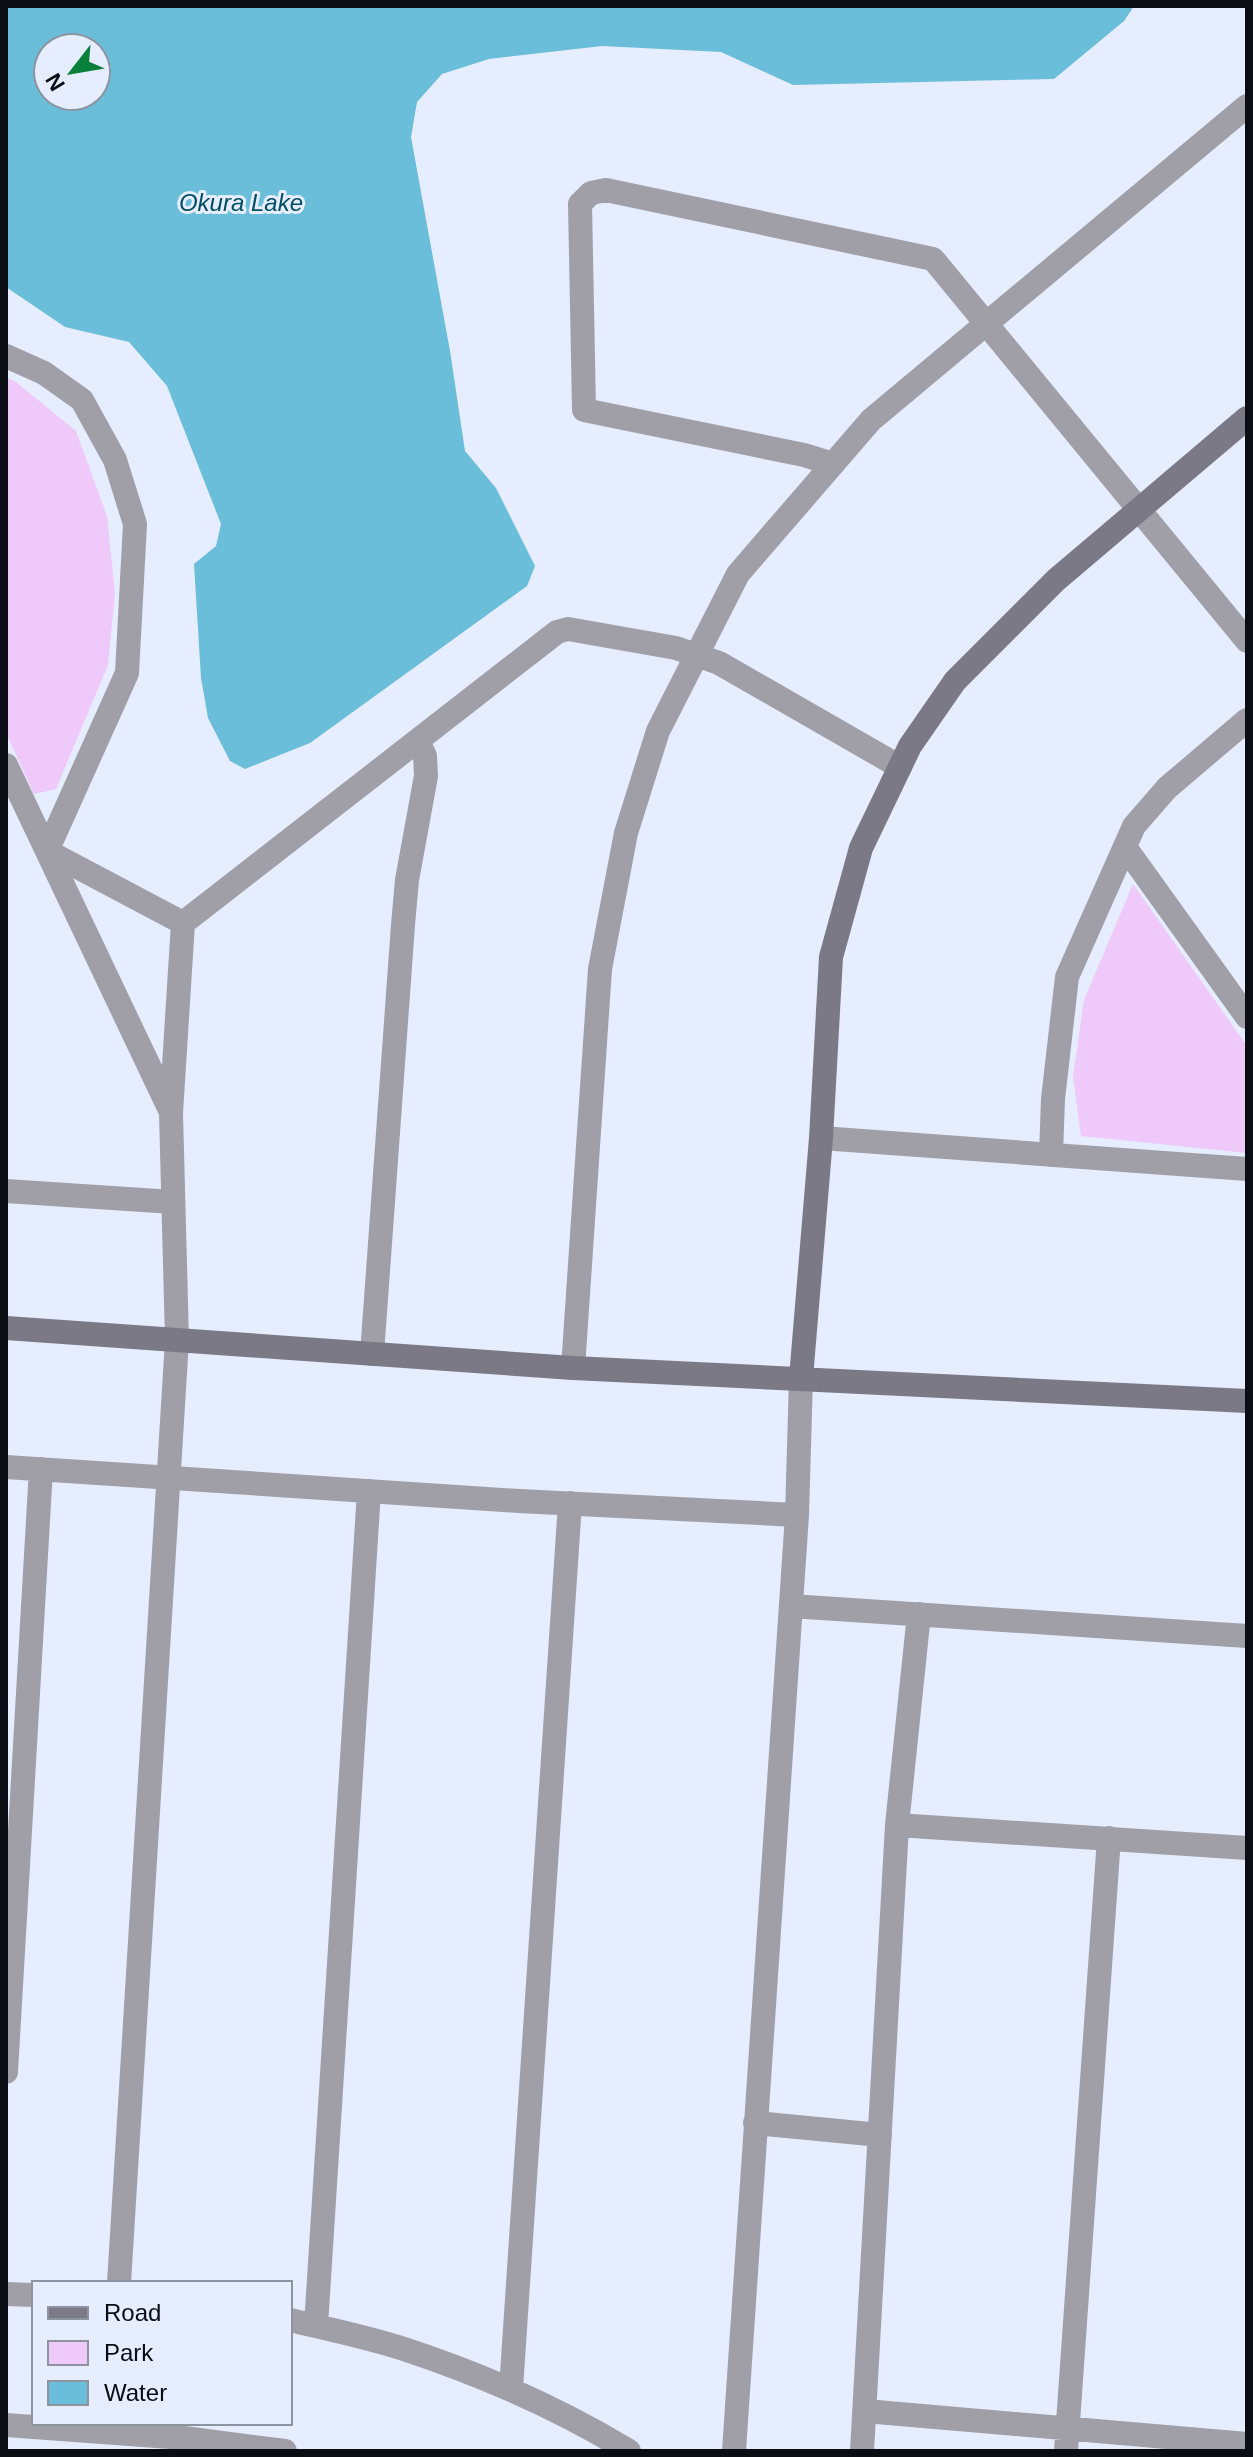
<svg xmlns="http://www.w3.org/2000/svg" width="1253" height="2457" viewBox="0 0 1253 2457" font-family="Arial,sans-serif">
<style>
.green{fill:#efc9fa}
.water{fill:#6abeda;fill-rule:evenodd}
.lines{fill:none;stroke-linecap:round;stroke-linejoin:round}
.street{stroke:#a09fa8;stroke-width:24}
.secondary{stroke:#7c7987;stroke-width:24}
.labels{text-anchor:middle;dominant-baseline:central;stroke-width:6;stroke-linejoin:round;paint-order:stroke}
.water-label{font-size:24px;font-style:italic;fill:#014e62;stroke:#e6edfe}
</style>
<rect width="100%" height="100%" fill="#e6edfe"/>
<path class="green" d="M 6,377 L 16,382 L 76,431 L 107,516 L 115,593 L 108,665 L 56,789 L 34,794 L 6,733 Z
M 1133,884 L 1247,1046 L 1247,1153 L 1081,1136 L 1073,1077 L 1084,1000 Z"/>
<path class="water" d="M 6,6 L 1134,6 L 1124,21 L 1054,79 L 793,85 L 721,52 L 602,46 L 489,59 L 442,74 L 417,102 L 411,137 L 450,351 L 465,451 L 496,488 L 535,566 L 527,586 L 310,743 L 245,769 L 230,761 L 208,718 L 201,678 L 194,564 L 216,546 L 221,524 L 167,386 L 129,342 L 65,327 L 6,287 ZM 48,48 L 96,48 L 96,96 L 48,96 Z"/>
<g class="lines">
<path class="street" d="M 6,356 L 44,373 L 82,400 L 115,460 L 135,524 L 127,673 L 47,851 L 183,923
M 833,464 L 804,455 L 584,410 L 580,204 L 591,193 L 606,190 L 933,259 L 1247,641
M 6,765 L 170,1110
M 1125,847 L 1247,1017
M 821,1138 L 1247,1169
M 1051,1155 L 1053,1099 L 1067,977 L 1134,826 L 1167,788 L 1247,720
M 6,1191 L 173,1202
M 372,1354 L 403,925 L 407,880 L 426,776 L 425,756 L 418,741
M 573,1368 L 600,969 L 626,833 L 658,731 L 738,574 L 871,420 L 1247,106
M 6,1467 L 519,1501 L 797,1515
M 791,1606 L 1247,1636
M 897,1825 L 1247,1848
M 6,2072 L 41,1469
M 755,2123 L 880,2135
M 119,2283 L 177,1340 L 171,1113 L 183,923 L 557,632 L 568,629 L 676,648 L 719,663 L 900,767
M 6,2294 L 34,2295
M 290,2320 C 328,2329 367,2337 404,2349 C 483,2375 558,2408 629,2451
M 316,2326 L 369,1491
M 511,2389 L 570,1503
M 865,2411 L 1247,2444
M 6,2425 L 184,2438 L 285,2451
M 734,2451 L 797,1515 L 801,1378
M 862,2451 L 897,1825 L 919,1614
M 1066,2451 L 1109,1838"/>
<path class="secondary" d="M 6,1328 L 573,1368 L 1247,1401
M 801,1378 L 821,1138 L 831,957 L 861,848 L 910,746 L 955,681 L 1056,580 L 1247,418"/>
</g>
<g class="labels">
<g class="water-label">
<text x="241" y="202">Okura Lake</text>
</g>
</g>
<rect width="1253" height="2457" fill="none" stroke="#0b0d14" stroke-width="16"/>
<rect x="32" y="2281" width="260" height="144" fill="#e6edfe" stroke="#8e93a0" stroke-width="2"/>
<rect x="48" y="2307" width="40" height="12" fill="#7c7987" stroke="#8e93a0" stroke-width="2"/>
<text x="104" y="2321" font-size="24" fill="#0b0d14">Road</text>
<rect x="48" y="2341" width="40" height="24" fill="#efc9fa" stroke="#8e93a0" stroke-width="2"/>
<text x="104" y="2361" font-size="24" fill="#0b0d14">Park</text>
<rect x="48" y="2381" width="40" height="24" fill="#6abeda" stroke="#8e93a0" stroke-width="2"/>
<text x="104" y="2401" font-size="24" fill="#0b0d14">Water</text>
<g transform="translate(72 72) rotate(239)"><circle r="38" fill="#e6edfe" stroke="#8e93a0" stroke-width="2"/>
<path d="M0-6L14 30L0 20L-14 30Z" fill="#0a813a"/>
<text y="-12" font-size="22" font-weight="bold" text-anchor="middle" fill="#0b0d14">N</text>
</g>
</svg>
